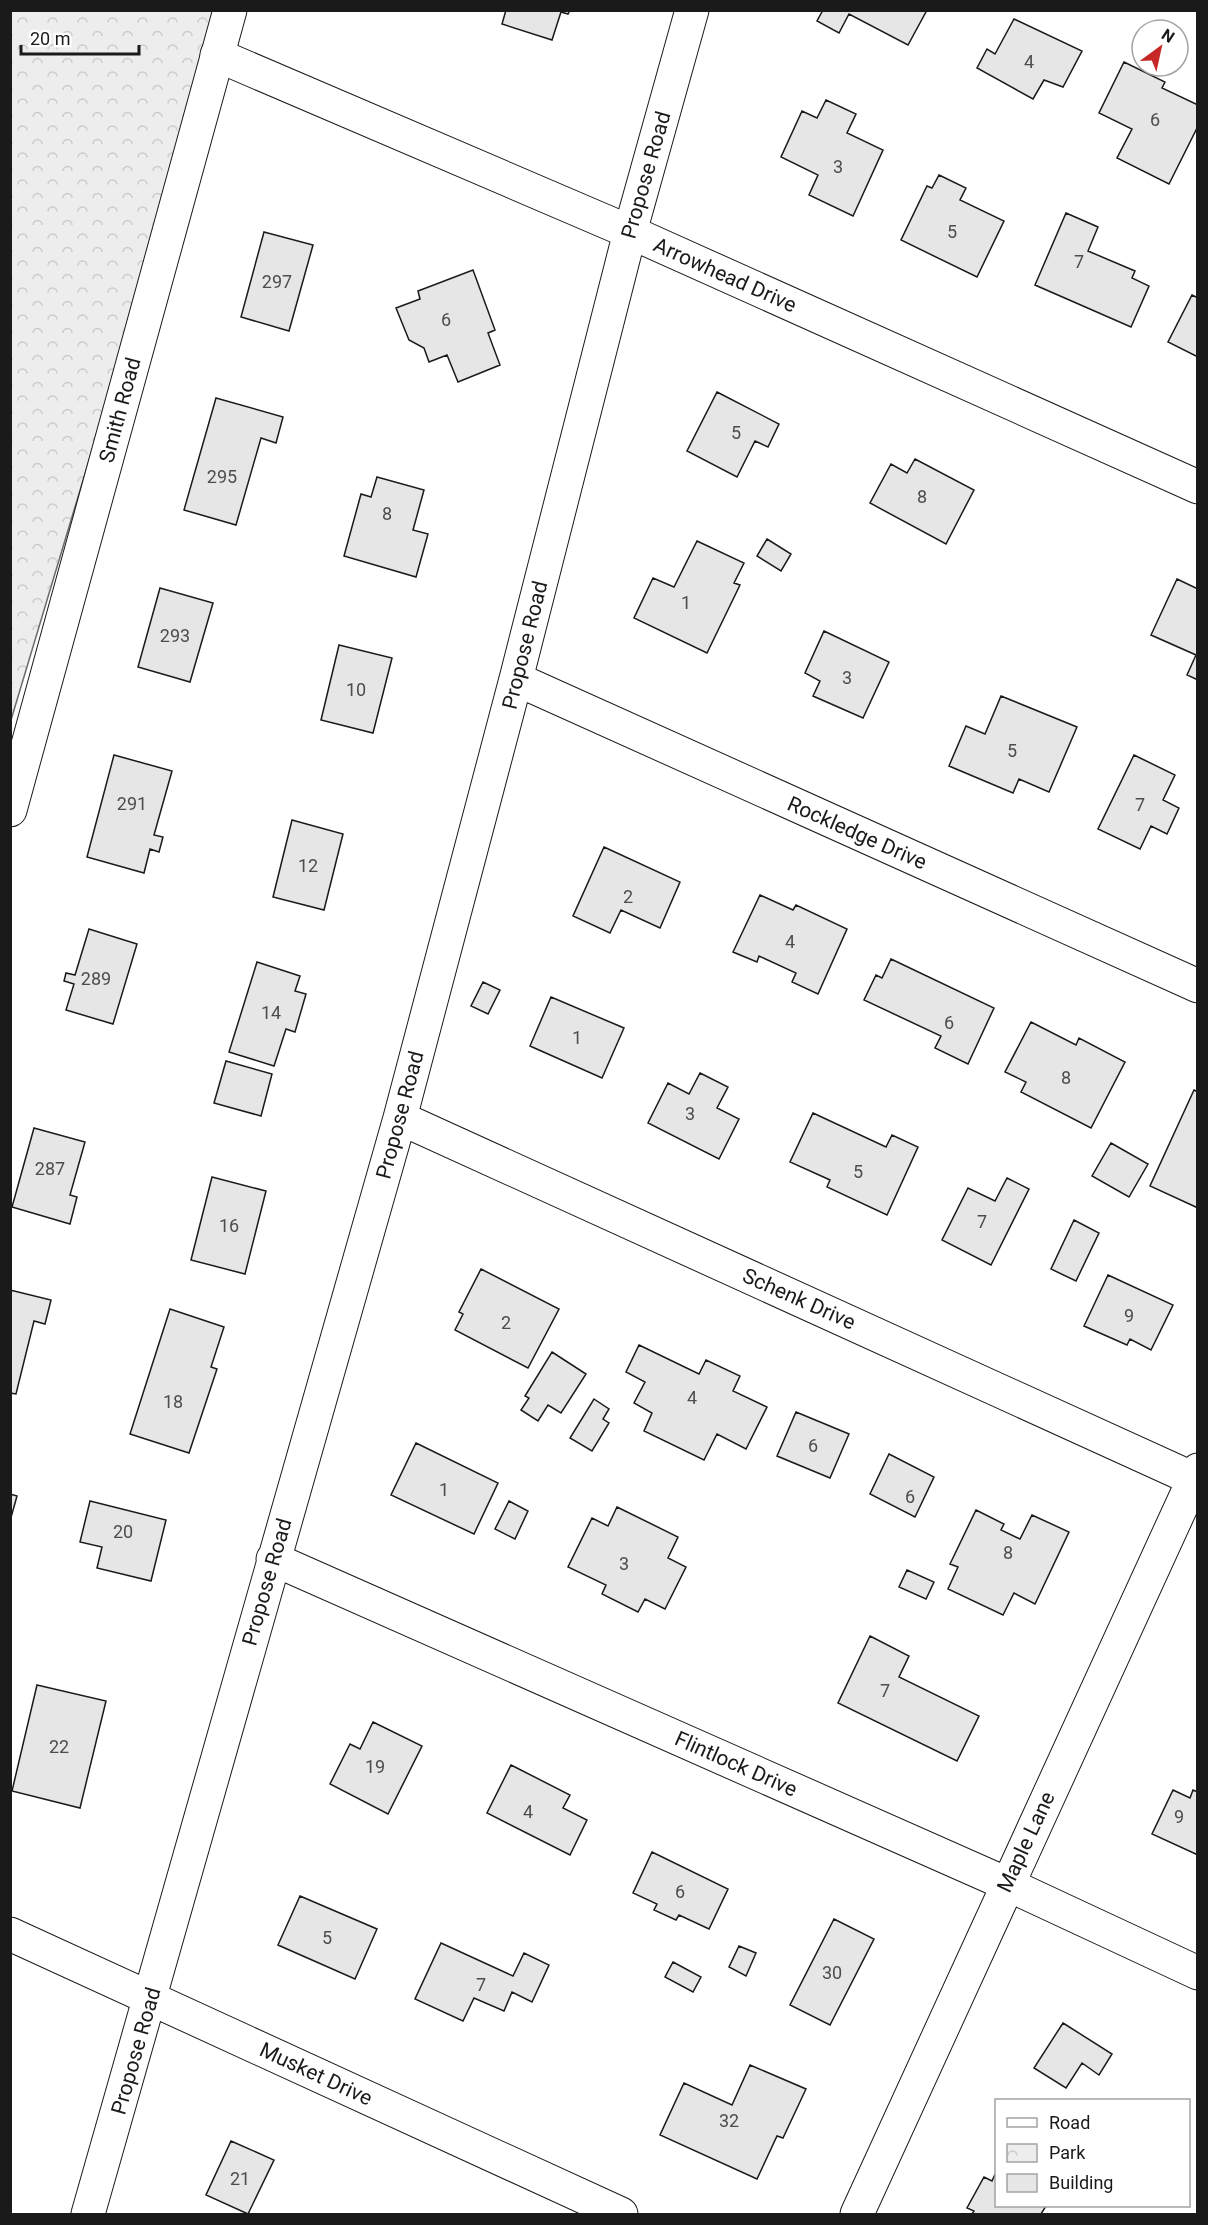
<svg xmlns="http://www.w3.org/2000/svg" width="1208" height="2225" viewBox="0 0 1208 2225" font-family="Roboto,sans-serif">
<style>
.park{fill:url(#park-crowns);stroke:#6a6a6a;stroke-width:1.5}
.building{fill:#e6e6e6;stroke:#1a1a1a;stroke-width:1.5}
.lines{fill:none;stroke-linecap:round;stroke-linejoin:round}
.street-casing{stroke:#1a1a1a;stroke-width:35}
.secondary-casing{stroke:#1a1a1a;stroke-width:35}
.street{stroke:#fff;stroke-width:33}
.secondary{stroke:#fff;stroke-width:33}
.labels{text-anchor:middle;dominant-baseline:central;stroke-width:4.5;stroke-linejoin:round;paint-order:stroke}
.number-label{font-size:18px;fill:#4d4d4d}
.street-label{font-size:21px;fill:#1a1a1a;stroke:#fff}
</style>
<defs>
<pattern id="park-crowns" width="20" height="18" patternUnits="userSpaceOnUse" patternTransform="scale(1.5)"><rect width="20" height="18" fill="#ededed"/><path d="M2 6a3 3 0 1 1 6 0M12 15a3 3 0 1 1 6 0" fill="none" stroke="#cbcbcb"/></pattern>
</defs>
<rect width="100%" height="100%" fill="#fff"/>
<path class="park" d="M 11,11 L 224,11 L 11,720 Z"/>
<path class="building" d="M 506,10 L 570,10 L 568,14 L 561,12 L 552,40 L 502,24 Z
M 823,10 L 927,10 L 908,45 L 849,14 L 839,33 L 817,21 Z
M 1014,19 L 1082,51 L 1063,87 L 1044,80 L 1033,99 L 977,68 L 987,49 L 995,54 Z
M 1124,62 L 1165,82 L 1162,88 L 1198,105 L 1198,126 L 1169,184 L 1117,158 L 1132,129 L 1099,113 Z
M 826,100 L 856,114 L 847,133 L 883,150 L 853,216 L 809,195 L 818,175 L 781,157 L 802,111 L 817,118 Z
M 939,175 L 966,188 L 960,200 L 1004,221 L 977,277 L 901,240 L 927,186 L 932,188 Z
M 1066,213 L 1098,227 L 1088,251 L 1135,271 L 1132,278 L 1149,286 L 1131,327 L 1035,285 Z
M 264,232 L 313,245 L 289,331 L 241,317 Z
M 473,270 L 495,330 L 488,333 L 500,365 L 458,382 L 447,355 L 429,362 L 424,348 L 409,340 L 396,308 L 420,299 L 418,291 Z
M 1192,295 L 1198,298 L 1198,357 L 1168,342 Z
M 717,392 L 779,424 L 768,447 L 755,441 L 737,477 L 687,451 Z
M 216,398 L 283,417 L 276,443 L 261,438 L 236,525 L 184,510 Z
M 915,459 L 974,490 L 946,544 L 870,503 L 891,464 L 907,473 Z
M 377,477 L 424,490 L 413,530 L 428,534 L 416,577 L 344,556 L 361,494 L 371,497 Z
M 767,539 L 791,554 L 781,571 L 757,556 Z
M 697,541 L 744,563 L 734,583 L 740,585 L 707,653 L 634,618 L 653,578 L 674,587 Z
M 1177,579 L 1198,589 L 1198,680 L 1187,675 L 1196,655 L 1151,635 Z
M 160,588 L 213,603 L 190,682 L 138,667 Z
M 824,631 L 889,662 L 863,718 L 813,696 L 820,681 L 805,673 Z
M 339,645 L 392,658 L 373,733 L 321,720 Z
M 1001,696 L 1077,727 L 1049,792 L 1019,779 L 1013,793 L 949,766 L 966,726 L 985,734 Z
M 114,755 L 172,771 L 154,835 L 163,837 L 159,852 L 150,849 L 144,873 L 87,857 Z
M 1134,755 L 1175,775 L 1163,800 L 1179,808 L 1167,834 L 1151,826 L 1140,849 L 1098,829 Z
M 292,820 L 343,834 L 324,910 L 273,897 Z
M 604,847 L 680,882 L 660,928 L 621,910 L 610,933 L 573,916 Z
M 760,895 L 793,910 L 796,905 L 847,929 L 818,994 L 792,982 L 796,973 L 759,956 L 757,962 L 733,952 Z
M 89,929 L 137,944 L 113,1024 L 66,1010 L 74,984 L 64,981 L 66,973 L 75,975 Z
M 891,959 L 994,1008 L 968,1064 L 935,1048 L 941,1036 L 864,1000 L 876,975 L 882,978 Z
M 257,962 L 300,976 L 295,991 L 306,994 L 295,1032 L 286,1029 L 274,1066 L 229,1052 Z
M 483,982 L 500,990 L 488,1014 L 471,1006 Z
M 551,997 L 624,1028 L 602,1078 L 530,1046 Z
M 1031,1022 L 1076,1045 L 1079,1038 L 1125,1062 L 1091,1128 L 1021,1092 L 1026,1082 L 1005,1072 Z
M 226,1061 L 272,1074 L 261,1116 L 214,1103 Z
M 700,1073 L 728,1087 L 717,1108 L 739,1119 L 719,1159 L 648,1123 L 668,1083 L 689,1094 Z
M 1194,1090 L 1198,1092 L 1198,1208 L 1150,1186 Z
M 813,1113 L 886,1147 L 892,1135 L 918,1147 L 887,1215 L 827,1187 L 830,1180 L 790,1162 Z
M 34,1128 L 85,1142 L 70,1195 L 77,1197 L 70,1224 L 12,1207 Z
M 1111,1143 L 1148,1164 L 1129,1197 L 1092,1176 Z
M 212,1177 L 266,1191 L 245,1274 L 191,1260 Z
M 1007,1178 L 1029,1189 L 991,1265 L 942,1240 L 968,1188 L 995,1201 Z
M 1074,1220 L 1099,1233 L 1076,1281 L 1051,1269 Z
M 481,1269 L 559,1309 L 528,1368 L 455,1330 L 463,1314 L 459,1312 Z
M 1108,1275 L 1173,1305 L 1151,1350 L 1130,1339 L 1127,1345 L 1084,1326 Z
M 10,1290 L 51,1300 L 45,1324 L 34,1321 L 16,1394 L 10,1393 Z
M 170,1309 L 224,1327 L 211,1367 L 217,1369 L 189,1453 L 130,1434 Z
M 639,1345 L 699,1374 L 706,1360 L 740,1376 L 733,1391 L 767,1407 L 746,1449 L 717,1434 L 704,1460 L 644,1431 L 652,1413 L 634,1403 L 645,1382 L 626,1372 Z
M 552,1352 L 586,1374 L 561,1413 L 548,1405 L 538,1421 L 521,1410 L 529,1398 L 525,1396 Z
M 594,1399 L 609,1409 L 603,1419 L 609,1423 L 592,1451 L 570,1438 Z
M 796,1412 L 849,1434 L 830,1478 L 777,1456 Z
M 416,1443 L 498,1483 L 474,1534 L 391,1495 Z
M 889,1454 L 934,1477 L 915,1517 L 870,1494 Z
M 10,1494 L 17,1496 L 10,1521 Z
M 90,1501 L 166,1520 L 151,1581 L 97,1568 L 102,1547 L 80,1542 Z
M 509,1501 L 528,1511 L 515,1539 L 495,1529 Z
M 617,1507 L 678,1537 L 668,1558 L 686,1567 L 665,1609 L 645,1599 L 638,1612 L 602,1594 L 606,1585 L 568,1567 L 592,1518 L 608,1526 Z
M 976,1510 L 1004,1524 L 1001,1530 L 1020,1539 L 1032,1515 L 1069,1532 L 1035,1604 L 1014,1593 L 1003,1615 L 948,1589 L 958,1567 L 950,1564 Z
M 907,1570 L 934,1582 L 926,1599 L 899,1587 Z
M 870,1636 L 909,1656 L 899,1677 L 979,1716 L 957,1761 L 838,1703 Z
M 37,1685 L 106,1701 L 80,1808 L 12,1791 Z
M 373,1722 L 422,1746 L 388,1814 L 330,1784 L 350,1744 L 360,1749 Z
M 511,1765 L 570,1795 L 563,1808 L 587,1820 L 570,1855 L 487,1813 Z
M 1173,1790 L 1190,1798 L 1193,1790 L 1198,1792 L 1198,1855 L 1152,1834 Z
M 652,1852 L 728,1889 L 709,1929 L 679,1915 L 676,1920 L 654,1910 L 657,1904 L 633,1893 Z
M 300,1896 L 377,1929 L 355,1979 L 278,1945 Z
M 834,1919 L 874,1939 L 830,2025 L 790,2005 Z
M 441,1943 L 513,1976 L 524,1953 L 549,1965 L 532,2002 L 512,1992 L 504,2011 L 474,1998 L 463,2021 L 415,1999 Z
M 739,1946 L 756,1953 L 746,1976 L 729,1967 Z
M 673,1962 L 701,1977 L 693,1992 L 665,1977 Z
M 1063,2023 L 1112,2054 L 1099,2075 L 1082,2063 L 1066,2088 L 1034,2068 Z
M 750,2065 L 806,2089 L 783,2138 L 777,2136 L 757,2179 L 660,2135 L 684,2083 L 732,2105 Z
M 231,2141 L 274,2160 L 248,2214 L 206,2195 Z
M 996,2172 L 996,2206 L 1046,2206 L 1041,2214 L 972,2214 L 974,2211 L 967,2208 L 984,2177 L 992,2181 Z"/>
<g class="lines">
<g class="street-casing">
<path id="street" d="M 217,55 L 630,232 L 1198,487
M 516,679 L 1198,986
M 400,1118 L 1198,1481
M 273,1559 L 1007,1884 L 1198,1973
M 10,1934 L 621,2214
M 88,2214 L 400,1118 L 516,679 L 630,232 L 692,10
M 857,2214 L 1198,1470"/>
</g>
<g class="secondary-casing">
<path id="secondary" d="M 10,810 L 230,10"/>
</g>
<use href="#street" class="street"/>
<use href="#secondary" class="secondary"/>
</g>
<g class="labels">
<g class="number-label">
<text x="1029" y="61">4</text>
<text x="1155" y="119">6</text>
<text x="838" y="166">3</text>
<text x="952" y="231">5</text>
<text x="1079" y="261">7</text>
<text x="277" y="281">297</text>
<text x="446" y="319">6</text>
<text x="736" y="432">5</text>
<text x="222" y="476">295</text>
<text x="922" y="496">8</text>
<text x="387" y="513">8</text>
<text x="686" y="602">1</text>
<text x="175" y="635">293</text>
<text x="847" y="677">3</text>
<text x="356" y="689">10</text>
<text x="1012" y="750">5</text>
<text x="132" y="803">291</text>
<text x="1140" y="804">7</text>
<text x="308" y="865">12</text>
<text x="628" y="896">2</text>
<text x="790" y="941">4</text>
<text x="96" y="978">289</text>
<text x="271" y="1012">14</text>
<text x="949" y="1022">6</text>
<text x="577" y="1037">1</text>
<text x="1066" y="1077">8</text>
<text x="690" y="1113">3</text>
<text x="50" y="1168">287</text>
<text x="858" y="1171">5</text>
<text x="982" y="1221">7</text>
<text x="229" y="1225">16</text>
<text x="1129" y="1315">9</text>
<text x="506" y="1322">2</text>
<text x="692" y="1397">4</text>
<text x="173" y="1401">18</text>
<text x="813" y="1445">6</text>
<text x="444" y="1489">1</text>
<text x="910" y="1496">6</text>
<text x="123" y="1531">20</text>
<text x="1008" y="1552">8</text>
<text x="624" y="1563">3</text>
<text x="885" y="1690">7</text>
<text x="59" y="1746">22</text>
<text x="375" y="1766">19</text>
<text x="528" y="1811">4</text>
<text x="1179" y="1816">9</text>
<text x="680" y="1891">6</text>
<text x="327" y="1937">5</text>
<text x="832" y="1972">30</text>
<text x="481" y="1984">7</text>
<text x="729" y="2120">32</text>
<text x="240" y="2178">21</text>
</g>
<g class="street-label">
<text transform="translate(646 175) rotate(-74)">Propose Road</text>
<text transform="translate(725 275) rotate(24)">Arrowhead Drive</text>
<text transform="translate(120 410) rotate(-75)">Smith Road</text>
<text transform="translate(525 645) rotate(-76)">Propose Road</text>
<text transform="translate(857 833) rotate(24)">Rockledge Drive</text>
<text transform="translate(400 1115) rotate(-75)">Propose Road</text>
<text transform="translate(799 1299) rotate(24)">Schenk Drive</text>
<text transform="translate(267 1582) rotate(-74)">Propose Road</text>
<text transform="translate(736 1764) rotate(24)">Flintlock Drive</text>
<text transform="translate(1026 1842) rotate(-65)">Maple Lane</text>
<text transform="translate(136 2051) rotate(-74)">Propose Road</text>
<text transform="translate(316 2074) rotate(25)">Musket Drive</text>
</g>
</g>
<rect width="1208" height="2225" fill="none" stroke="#1a1a1a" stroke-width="24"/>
<rect x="995" y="2099" width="195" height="108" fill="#ffffff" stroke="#a3a3a3" stroke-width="1.5"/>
<rect x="1007" y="2118" width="30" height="9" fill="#ffffff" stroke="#a3a3a3" stroke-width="1.5"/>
<text x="1049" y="2129" font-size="18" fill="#1a1a1a">Road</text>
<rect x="1007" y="2144" width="30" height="18" fill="url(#park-crowns)" stroke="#a3a3a3" stroke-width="1.5"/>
<text x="1049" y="2159" font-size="18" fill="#1a1a1a">Park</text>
<rect x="1007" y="2174" width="30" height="18" fill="#e6e6e6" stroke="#a3a3a3" stroke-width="1.5"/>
<text x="1049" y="2189" font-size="18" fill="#1a1a1a">Building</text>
<g transform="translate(1160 48) rotate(33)"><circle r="28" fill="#ffffff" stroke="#a3a3a3" stroke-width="1.5"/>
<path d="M0-4.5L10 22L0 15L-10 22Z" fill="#c62828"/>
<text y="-9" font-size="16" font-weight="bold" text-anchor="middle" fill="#1a1a1a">N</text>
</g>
<path d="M21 45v9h118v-9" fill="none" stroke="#1a1a1a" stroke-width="3"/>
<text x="30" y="45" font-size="18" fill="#1a1a1a" stroke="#ffffff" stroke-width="4.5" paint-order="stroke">20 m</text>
</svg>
